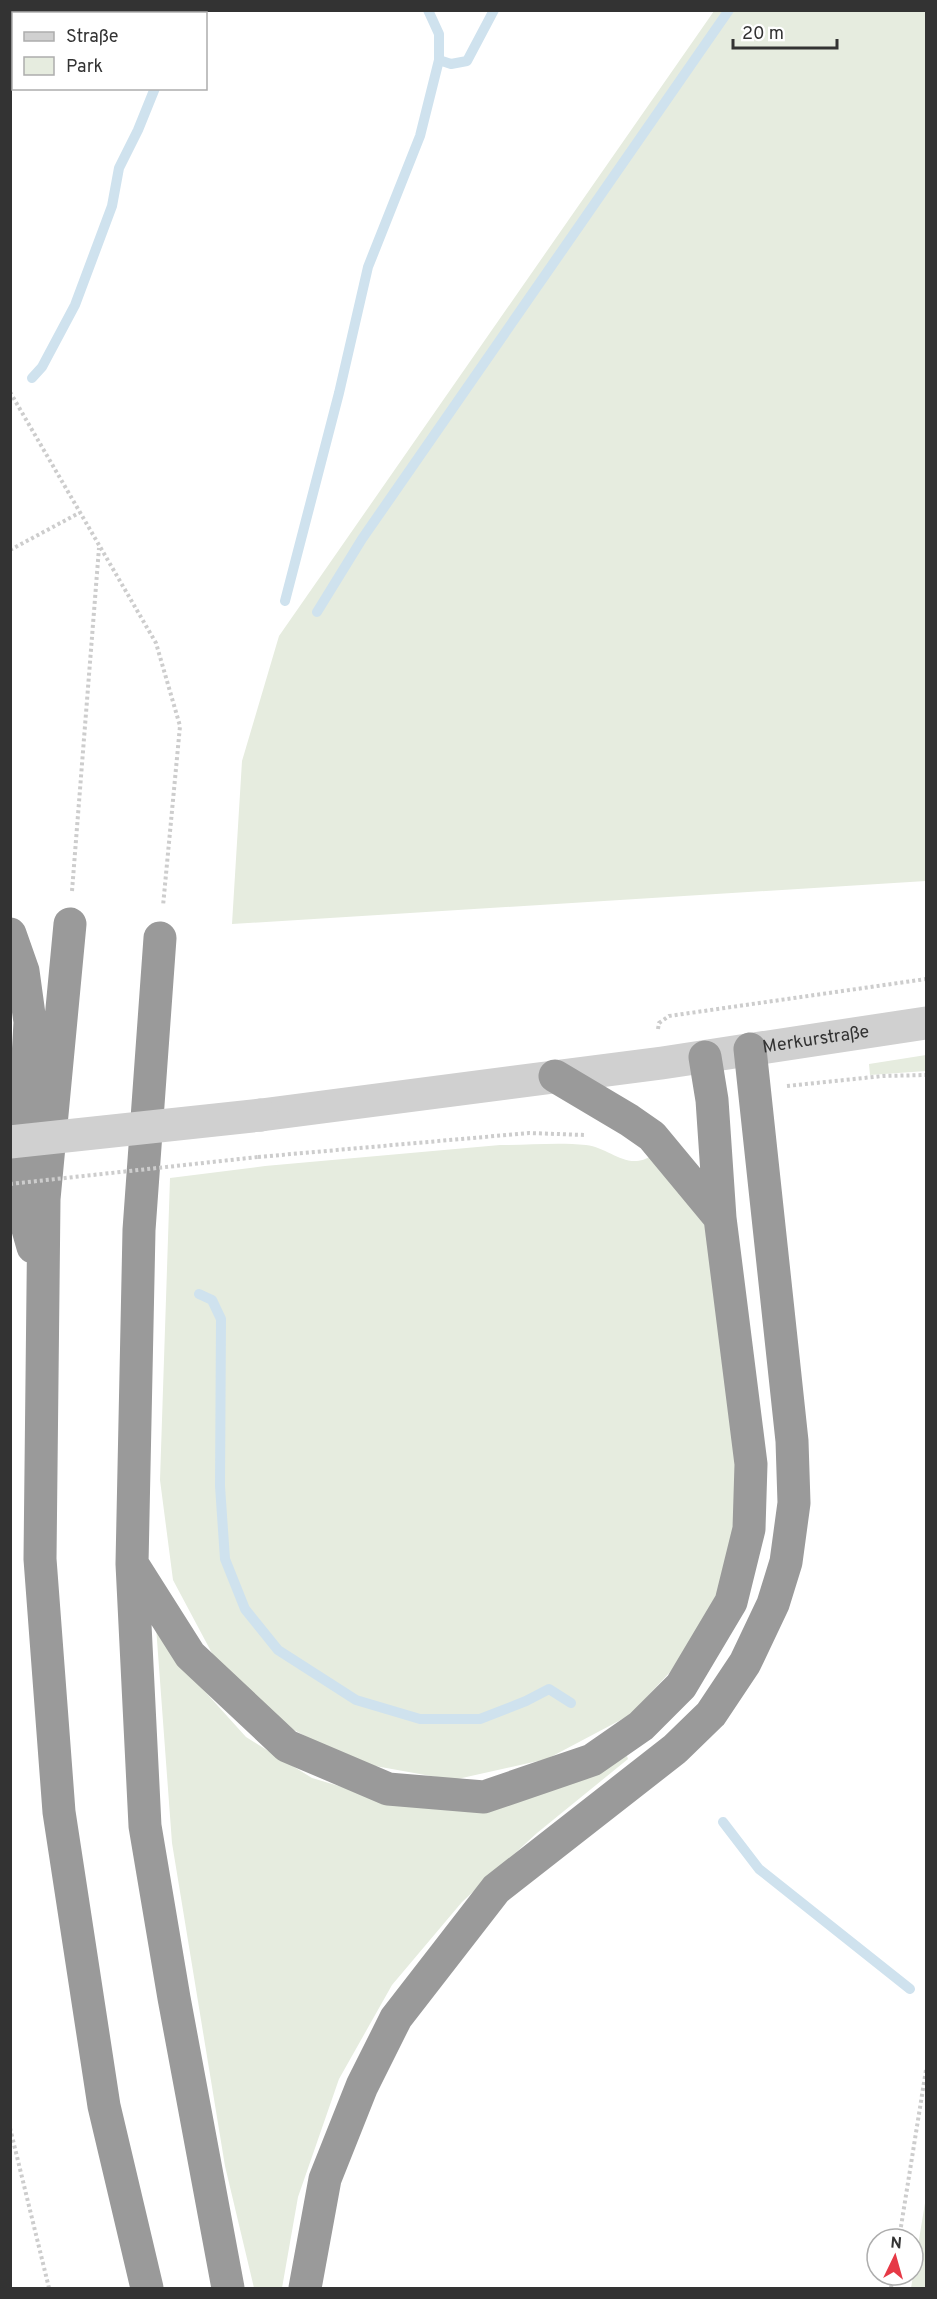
<svg xmlns="http://www.w3.org/2000/svg" width="937" height="2299" viewBox="0 0 937 2299" font-family="Overpass,sans-serif">
<style>
.green{fill:#e6ecdf}
.lines{fill:none;stroke-linecap:round;stroke-linejoin:round}
.stream{stroke:#cfe2ee;stroke-width:10}
.path{stroke:#cdcdcd;stroke-width:4;stroke-dasharray:3 3;stroke-linecap:butt}
.minor{stroke:#d0d0d0;stroke-width:33}
.highway{stroke:#9a9a9a;stroke-width:33}
.path-bridge{stroke:#cdcdcd;stroke-width:4;stroke-dasharray:3 3;stroke-linecap:butt}
.minor-bridge{stroke:#d0d0d0;stroke-width:33}
.labels{text-anchor:middle;dominant-baseline:central;stroke-width:6;stroke-linejoin:round;paint-order:stroke}
.street-label{font-size:18px;fill:#333;stroke:#fff}
</style>
<rect width="100%" height="100%" fill="#fff"/>
<path class="green" d="M 714,11 L 926,11 L 926,881 L 232,924 L 242,761 L 279,636 Z
M 926,1055 L 926,1071 L 870,1075 L 869,1064 Z
M 500,1145 C 528,1145 559,1142 586,1145 C 611,1148 627,1172 653,1155 L 694,1195 L 711,1240 L 739,1479 L 731,1563 L 698,1642 L 630,1715 L 547,1759 L 453,1780 L 353,1762 L 272,1718 L 214,1657 L 173,1580 L 160,1480 L 170,1178 L 265,1166 Z
M 155,1613 L 190,1675 L 246,1737 L 312,1778 L 396,1803 L 627,1756 L 628,1759 L 537,1833 L 462,1902 L 392,1985 L 339,2079 L 298,2197 L 282,2288 L 254,2288 L 225,2166 L 172,1843 Z
M 926,2197 L 926,2288 L 911,2288 Z"/>
<g class="lines">
<path class="stream" d="M 40,14 L 43,10
M 175,14 L 176,10
M 10,57 L 14,53
M 439,60 L 451,64 L 467,61 L 494,10
M 32,378 L 42,367 L 75,305 L 112,206 L 119,168 L 138,130 L 155,88
M 285,601 L 339,393 L 368,267 L 420,136 L 439,60 L 439,34 L 428,10
M 317,612 L 362,539 L 729,10
M 199,1294 L 212,1300 L 221,1319 L 220,1486 L 225,1559 L 245,1609 L 278,1650 L 356,1700 L 420,1719 L 480,1719 L 526,1701 L 549,1689 L 571,1703
M 723,1822 L 759,1869 L 910,1989"/>
<path class="path" d="M 10,392 L 156,643 L 180,726 L 163,906
M 10,550 L 79,513
M 72,891 L 99,548
M 658,1029 L 659,1023 L 669,1016 L 926,979
M 787,1086 L 883,1076 L 926,1075
M 258,1157 L 529,1133 L 585,1135
M 10,2128 L 49,2288
M 899,2239 L 926,2070
M 891,2288 L 893,2275"/>
<path class="minor" id="s1" d="M 261,1115 L 662,1063 L 926,1023"/>
<path class="highway" d="M 70,924 L 44,1199 L 40,1559 L 59,1812 L 104,2106 L 147,2288
M 10,934 L 23,971 L 30,1022 L 20,1201 L 33,1247
M 160,938 L 139,1230 L 132,1564 L 145,1826 L 174,1998 L 228,2288
M 555,1076 L 629,1120 L 652,1136 L 720,1218
M 133,1565 L 190,1655 L 287,1746 L 388,1789 L 484,1797 L 592,1760 L 641,1726 L 681,1686 L 731,1602 L 749,1529 L 751,1464 L 720,1218 L 712,1100 L 705,1057
M 305,2288 L 325,2179 L 362,2086 L 396,2018 L 496,1889 L 675,1749 L 711,1714 L 745,1663 L 773,1604 L 786,1562 L 794,1503 L 792,1441 L 750,1049"/>
<path class="path-bridge" d="M 10,1184 L 258,1157"/>
<path class="minor-bridge" d="M 10,1142 L 261,1115"/>
</g>
<g class="labels">
<g class="street-label">
<text stroke="none"><textPath href="#s1" startOffset="560">Merkurstraße</textPath></text>
</g>
</g>
<rect width="937" height="2299" fill="none" stroke="#333333" stroke-width="24"/>
<rect x="12" y="12" width="195" height="78" fill="#ffffff" stroke="#adadad" stroke-width="1.5"/>
<rect x="24" y="32" width="30" height="9" fill="#d0d0d0" stroke="#adadad" stroke-width="1.5"/>
<text x="66" y="42" font-size="18" fill="#333333">Straße</text>
<rect x="24" y="57" width="30" height="18" fill="#e6ecdf" stroke="#adadad" stroke-width="1.5"/>
<text x="66" y="72" font-size="18" fill="#333333">Park</text>
<g transform="translate(895 2257) rotate(5)"><circle r="28" fill="#ffffff" stroke="#adadad" stroke-width="1.5"/>
<path d="M0-4.5L10 22L0 15L-10 22Z" fill="#e63946"/>
<text y="-9" font-size="16" font-weight="bold" text-anchor="middle" fill="#333333">N</text>
</g>
<path d="M733 39v9h104v-9" fill="none" stroke="#333333" stroke-width="3"/>
<text x="742" y="39" font-size="18" fill="#333333" stroke="#ffffff" stroke-width="4.5" paint-order="stroke">20 m</text>
</svg>
